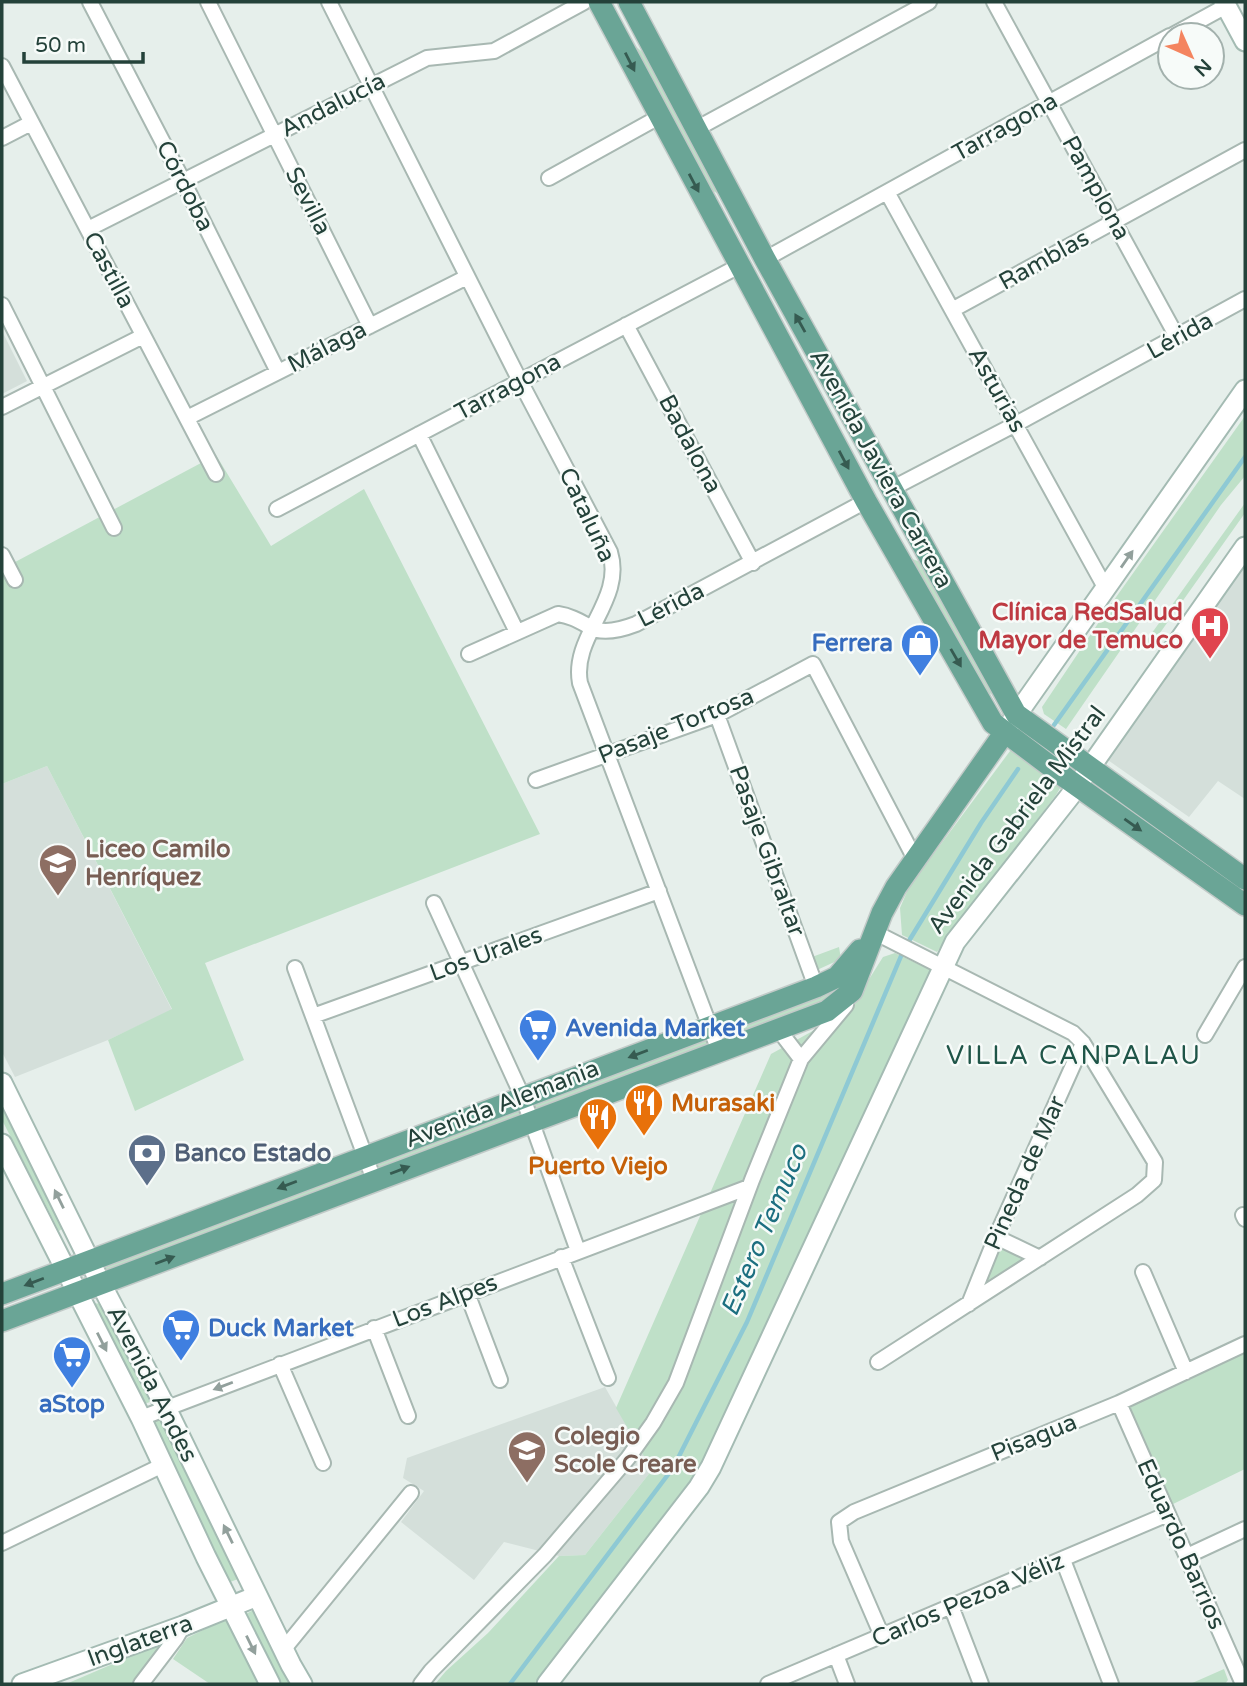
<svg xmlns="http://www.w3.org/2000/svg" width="1247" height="1686" viewBox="0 0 1247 1686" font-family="'Varela Round',sans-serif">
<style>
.built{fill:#d4dfda}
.green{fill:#bfe0c8}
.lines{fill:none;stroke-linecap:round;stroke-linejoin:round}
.stream{stroke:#8ec9d4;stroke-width:4.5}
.street-casing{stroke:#a8b8b2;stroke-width:18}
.secondary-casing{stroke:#a4bbb3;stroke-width:23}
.primary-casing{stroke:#c2cac8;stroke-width:24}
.street{stroke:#fff;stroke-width:14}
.secondary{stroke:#fff;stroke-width:19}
.primary{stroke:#6aa596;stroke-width:21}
.oneway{fill:#365b51}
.oneway2{fill:#92a09c}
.labels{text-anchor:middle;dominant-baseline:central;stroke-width:5;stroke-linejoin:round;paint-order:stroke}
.street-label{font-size:24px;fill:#24423a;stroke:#f7fbf9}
.health-label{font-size:24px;font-weight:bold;fill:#be3a42;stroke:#f7fbf9;text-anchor:end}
.shop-label{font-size:24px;font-weight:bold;fill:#366cbe;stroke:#f7fbf9;text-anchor:start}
.education-label{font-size:24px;font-weight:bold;fill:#785e54;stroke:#f7fbf9;text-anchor:start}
.food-label{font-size:24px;font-weight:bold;fill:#c56008;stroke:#f7fbf9;text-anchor:start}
.service-label{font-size:24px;font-weight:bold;fill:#4e5e75;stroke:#f7fbf9;text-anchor:start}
.neighbourhood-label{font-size:26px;letter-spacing:2px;fill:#1f5548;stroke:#f7fbf9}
.water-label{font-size:26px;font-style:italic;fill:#1c6f80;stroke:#f7fbf9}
</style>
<rect width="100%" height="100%" fill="#e6efeb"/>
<path class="built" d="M 2,331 L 27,381 L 2,394 Z
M 1245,562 L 1245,799 L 1218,781 L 1189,817 L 1105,758 Z
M 47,766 L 172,1010 L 108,1040 L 15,1077 L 2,1052 L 2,784 Z
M 605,1387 L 652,1470 L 585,1555 L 559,1556 L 504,1542 L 474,1580 L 401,1522 L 424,1491 L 403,1478 L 407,1458 Z"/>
<path class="green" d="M 627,39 L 646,55 L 718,194 L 700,182 Z
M 1245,416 L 1245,476 L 1221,505 L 1066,729 L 1044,714 L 1042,707 L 1109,607 Z
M 216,455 L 271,546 L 364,489 L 540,834 L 205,963 L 244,1060 L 135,1111 L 108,1040 L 172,1009 L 47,766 L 2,784 L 2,569 Z
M 1245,503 L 1245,513 L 1150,647 L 1144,644 Z
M 907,557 L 923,563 L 993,690 L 987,699 Z
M 1013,747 L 1062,785 L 1056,795 L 937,952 L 902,935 L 900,908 L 909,887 Z
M 839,947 L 841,959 L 817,970 L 812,957 Z
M 895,953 L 935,972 L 698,1470 L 534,1684 L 435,1684 L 446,1671 L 488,1633 L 559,1556 L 585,1555 L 652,1470 L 616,1408 L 771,1054 L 849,1011 L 883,957 Z
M 837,990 L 817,1005 L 723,1041 L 719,1030 L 814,995 Z
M 704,1034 L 707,1044 L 106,1270 L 102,1262 Z
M 2,1101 L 66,1226 L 59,1231 L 2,1120 Z
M 997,1247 L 1026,1259 L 976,1290 Z
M 93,1303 L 103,1304 L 153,1401 L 144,1404 Z
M 1245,1351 L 1245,1469 L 1171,1505 L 1127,1406 Z
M 162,1414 L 237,1568 L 238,1579 L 230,1582 L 153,1426 L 152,1418 Z
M 255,1609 L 293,1684 L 280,1684 L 246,1614 Z
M 225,1619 L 260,1684 L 210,1684 L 173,1659 L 187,1638 Z
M 171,1639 L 136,1684 L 66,1684 Z
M 1224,1669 L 1228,1680 L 1225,1684 L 1190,1684 Z"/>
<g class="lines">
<path class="stream" d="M 1054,725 L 1245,457
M 510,1684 L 673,1468 L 747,1322 L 904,949 L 981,823 L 1018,769"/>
<g class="street-casing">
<path id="street" d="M 90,2 L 183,181 L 278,372
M 208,2 L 370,326
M 329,2 L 520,381 L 610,552 C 625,600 571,636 580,683 L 719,1051
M 994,2 L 1177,337
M 1173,35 L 1226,6
M 2,66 L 216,474
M 696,129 L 929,2
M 2,138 L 31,123
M 549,178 L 659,117
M 887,192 L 1106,589
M 88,229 L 427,58 L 494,51 L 584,2
M 765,259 L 1170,36
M 2,305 L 114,528
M 952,310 L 1245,150
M 626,325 L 753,563
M 2,407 L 143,336
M 187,418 L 467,277
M 419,434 L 517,632
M 891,489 L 1016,424 L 1245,299
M 277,509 L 739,266
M 2,555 L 15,580
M 469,654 L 558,614 C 571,616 579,621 590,627 C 603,635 623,629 636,624 L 866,501
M 717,715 L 816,987
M 536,780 L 717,715 L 813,664 L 915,859
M 434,903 L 523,1098 L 578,1251
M 874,932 L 1073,1033 L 1083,1043 L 1155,1162 L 1154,1180 L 1137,1195 L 878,1362
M 295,968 L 374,1180
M 313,1016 L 659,891
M 778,1029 L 801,1059
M 1205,1035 L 1245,967
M 1243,1215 L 1245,1219
M 996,1237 L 1040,1258
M 561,1257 L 608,1378
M 1143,1272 L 1186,1372
M 467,1293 L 500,1380
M 969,1304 L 996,1237 L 1083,1043
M 374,1328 L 408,1416
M 280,1364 L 323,1463
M 1119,1403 L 1243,1684
M 141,1418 L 749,1187
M 2,1543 L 163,1465
M 1187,1556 L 1245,1529
M 1063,1560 L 1111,1684
M 951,1606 L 981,1684
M 882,1636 L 841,1541 L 839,1522 L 854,1512 L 1119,1403 L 1245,1344
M 283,1650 L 411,1493
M 836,1655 L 847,1684
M 141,1684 L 176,1638 L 183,1626
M 421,1684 L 431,1671 L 545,1555 L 628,1458 L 653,1423 L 676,1383 L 752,1180 L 801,1059 L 846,1005
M 768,1684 L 1168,1514"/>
</g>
<g class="secondary-casing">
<path id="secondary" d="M 1224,2 L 1245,41
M 1008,727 L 1245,390
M 2,1083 L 101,1284 L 166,1408 L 291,1665 L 302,1684
M 2,1144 L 141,1418 L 206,1557 L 270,1684
M 22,1684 L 183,1626 L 257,1596
M 547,1684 L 699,1487 L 711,1467 L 955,942 L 1070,796 L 1245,547"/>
</g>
<g class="primary-casing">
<path id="primary" d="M 599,2 L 866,501 L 993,723 L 1066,778 L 1245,905
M 629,2 L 765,259 L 1016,714 L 1245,879
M 2,1294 L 816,987 L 837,977 L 860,950
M 2,1321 L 827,1011 L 852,991 L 882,913 L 896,887 L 1005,732"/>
</g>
<use href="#street" class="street"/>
<use href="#secondary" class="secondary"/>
<use href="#primary" class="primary"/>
</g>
<defs><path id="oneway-solid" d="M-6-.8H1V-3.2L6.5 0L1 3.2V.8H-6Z" transform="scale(1.75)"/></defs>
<g class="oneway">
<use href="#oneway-solid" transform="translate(630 62) rotate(63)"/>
<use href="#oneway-solid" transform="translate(694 183) rotate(62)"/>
<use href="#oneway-solid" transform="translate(800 323) rotate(-119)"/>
<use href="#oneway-solid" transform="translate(844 460) rotate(62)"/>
<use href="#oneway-solid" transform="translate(956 658) rotate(60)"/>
<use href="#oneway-solid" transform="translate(1133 825) rotate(35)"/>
<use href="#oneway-solid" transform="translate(638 1054) rotate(159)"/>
<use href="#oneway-solid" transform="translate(400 1170) rotate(-21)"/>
<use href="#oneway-solid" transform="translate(287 1185) rotate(159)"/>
<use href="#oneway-solid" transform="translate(165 1260) rotate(-21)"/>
<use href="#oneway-solid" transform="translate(34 1282) rotate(159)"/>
</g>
<g class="oneway2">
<use href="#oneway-solid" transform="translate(1127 559) rotate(-55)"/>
<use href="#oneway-solid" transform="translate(59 1199) rotate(-116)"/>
<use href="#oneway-solid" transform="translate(102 1342) rotate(63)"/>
<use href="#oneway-solid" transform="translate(223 1386) rotate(159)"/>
<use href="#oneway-solid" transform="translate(228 1534) rotate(-116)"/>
<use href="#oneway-solid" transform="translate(251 1645) rotate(64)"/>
</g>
<defs>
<g id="hospital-pin" transform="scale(2.0125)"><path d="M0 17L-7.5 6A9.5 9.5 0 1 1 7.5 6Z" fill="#e0444e" stroke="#f7fbf9"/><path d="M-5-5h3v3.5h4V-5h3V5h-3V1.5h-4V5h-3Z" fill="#fff"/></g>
<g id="shop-pin" transform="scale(2.0125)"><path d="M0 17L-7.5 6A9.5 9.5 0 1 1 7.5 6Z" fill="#3f7fe0" stroke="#f7fbf9"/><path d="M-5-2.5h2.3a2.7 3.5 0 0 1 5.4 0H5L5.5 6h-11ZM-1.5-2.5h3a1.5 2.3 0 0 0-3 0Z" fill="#fff"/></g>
<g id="school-pin" transform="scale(2.0125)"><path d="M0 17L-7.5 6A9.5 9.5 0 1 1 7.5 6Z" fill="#8d6e63" stroke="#f7fbf9"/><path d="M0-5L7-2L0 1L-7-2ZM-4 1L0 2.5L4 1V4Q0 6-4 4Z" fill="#fff"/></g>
<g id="supermarket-pin" transform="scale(2.0125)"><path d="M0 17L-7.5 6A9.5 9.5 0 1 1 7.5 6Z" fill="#3f7fe0" stroke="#f7fbf9"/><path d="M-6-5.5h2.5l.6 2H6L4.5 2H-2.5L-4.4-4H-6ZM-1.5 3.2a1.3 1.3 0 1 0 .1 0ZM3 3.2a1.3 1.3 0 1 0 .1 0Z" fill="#fff"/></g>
<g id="restaurant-pin" transform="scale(2.0125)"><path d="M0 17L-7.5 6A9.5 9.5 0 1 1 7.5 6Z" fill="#e8710a" stroke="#f7fbf9"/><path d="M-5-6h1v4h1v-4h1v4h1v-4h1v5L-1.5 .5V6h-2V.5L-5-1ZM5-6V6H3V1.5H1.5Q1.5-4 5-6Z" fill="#fff"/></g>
<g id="bank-pin" transform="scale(2.0125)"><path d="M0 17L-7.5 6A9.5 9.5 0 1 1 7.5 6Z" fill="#5c6f8a" stroke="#f7fbf9"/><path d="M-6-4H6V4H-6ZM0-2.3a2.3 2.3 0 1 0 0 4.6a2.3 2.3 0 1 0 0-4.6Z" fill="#fff"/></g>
</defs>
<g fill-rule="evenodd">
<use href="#hospital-pin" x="1210" y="626"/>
<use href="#shop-pin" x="920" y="643"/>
<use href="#school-pin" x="58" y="863"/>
<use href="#supermarket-pin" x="538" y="1028"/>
<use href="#restaurant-pin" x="644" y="1103"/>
<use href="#restaurant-pin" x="598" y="1117"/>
<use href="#bank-pin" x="147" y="1153"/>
<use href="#supermarket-pin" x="181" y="1328"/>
<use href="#supermarket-pin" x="72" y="1355"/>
<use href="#school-pin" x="527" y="1450"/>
</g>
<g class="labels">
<g class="street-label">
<text transform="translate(333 105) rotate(-27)">Andalucía</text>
<text transform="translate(1005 127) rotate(-29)">Tarragona</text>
<text transform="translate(185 186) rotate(63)">Córdoba</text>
<text transform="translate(1096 188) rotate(61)">Pamplona</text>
<text transform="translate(308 201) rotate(63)">Sevilla</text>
<text transform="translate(1044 260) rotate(-29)">Ramblas</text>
<text transform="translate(109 270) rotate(62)">Castilla</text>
<text transform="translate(1180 336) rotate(-29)">Lérida</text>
<text transform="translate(327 347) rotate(-27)">Málaga</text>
<text transform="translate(508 387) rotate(-28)">Tarragona</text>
<text transform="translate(997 390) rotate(61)">Asturias</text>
<text transform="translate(690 444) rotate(62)">Badalona</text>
<text transform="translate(881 469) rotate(61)">Avenida Javiera Carrera</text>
<text transform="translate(587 515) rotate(65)">Cataluña</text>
<text transform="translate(671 605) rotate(-27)">Lérida</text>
<text transform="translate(676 726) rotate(-22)">Pasaje Tortosa</text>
<text transform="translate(1017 820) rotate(-53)">Avenida Gabriela Mistral</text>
<text transform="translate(767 851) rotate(70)">Pasaje Gibraltar</text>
<text transform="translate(486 954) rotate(-20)">Los Urales</text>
<text transform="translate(502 1104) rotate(-21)">Avenida Alemania</text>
<text transform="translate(1025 1173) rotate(-66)">Pineda de Mar</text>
<text transform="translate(445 1301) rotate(-21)">Los Alpes</text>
<text transform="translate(152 1384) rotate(63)">Avenida Andes</text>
<text transform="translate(1034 1438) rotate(-22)">Pisagua</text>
<text transform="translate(1181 1544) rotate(66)">Eduardo Barrios</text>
<text transform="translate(968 1600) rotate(-23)">Carlos Pezoa Véliz</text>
<text transform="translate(140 1641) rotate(-20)">Inglaterra</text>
</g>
<g class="health-label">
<text x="1183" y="612">Clínica RedSalud<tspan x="1183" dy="28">Mayor de Temuco</tspan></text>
</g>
<g class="shop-label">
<text x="893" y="643" text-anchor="end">Ferrera</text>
<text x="565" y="1028">Avenida Market</text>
<text x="208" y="1328">Duck Market</text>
<text x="72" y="1404" text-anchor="middle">aStop</text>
</g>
<g class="education-label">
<text x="85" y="849">Liceo Camilo<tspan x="85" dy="28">Henríquez</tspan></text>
<text x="554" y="1436">Colegio<tspan x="554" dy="28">Scole Creare</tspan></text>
</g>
<g class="food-label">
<text x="671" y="1103">Murasaki</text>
<text x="598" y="1166" text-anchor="middle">Puerto Viejo</text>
</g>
<g class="service-label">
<text x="174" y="1153">Banco Estado</text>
</g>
<g class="neighbourhood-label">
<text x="1074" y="1055">VILLA CANPALAU</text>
</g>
<g class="water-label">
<text transform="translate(764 1230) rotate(-67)">Estero Temuco</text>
</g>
</g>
<rect width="1247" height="1686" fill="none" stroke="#24423a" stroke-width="7"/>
<g transform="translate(1191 56) rotate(135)"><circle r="33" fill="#f7fbf9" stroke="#a3b1ad" stroke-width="2"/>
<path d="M0-5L12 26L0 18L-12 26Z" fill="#f4845f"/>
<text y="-10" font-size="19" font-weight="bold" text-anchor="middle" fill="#24423a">N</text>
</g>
<path d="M24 52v10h119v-10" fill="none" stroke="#24423a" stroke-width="3.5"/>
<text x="35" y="52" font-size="21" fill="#24423a" stroke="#f7fbf9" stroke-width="5" paint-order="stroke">50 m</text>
</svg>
